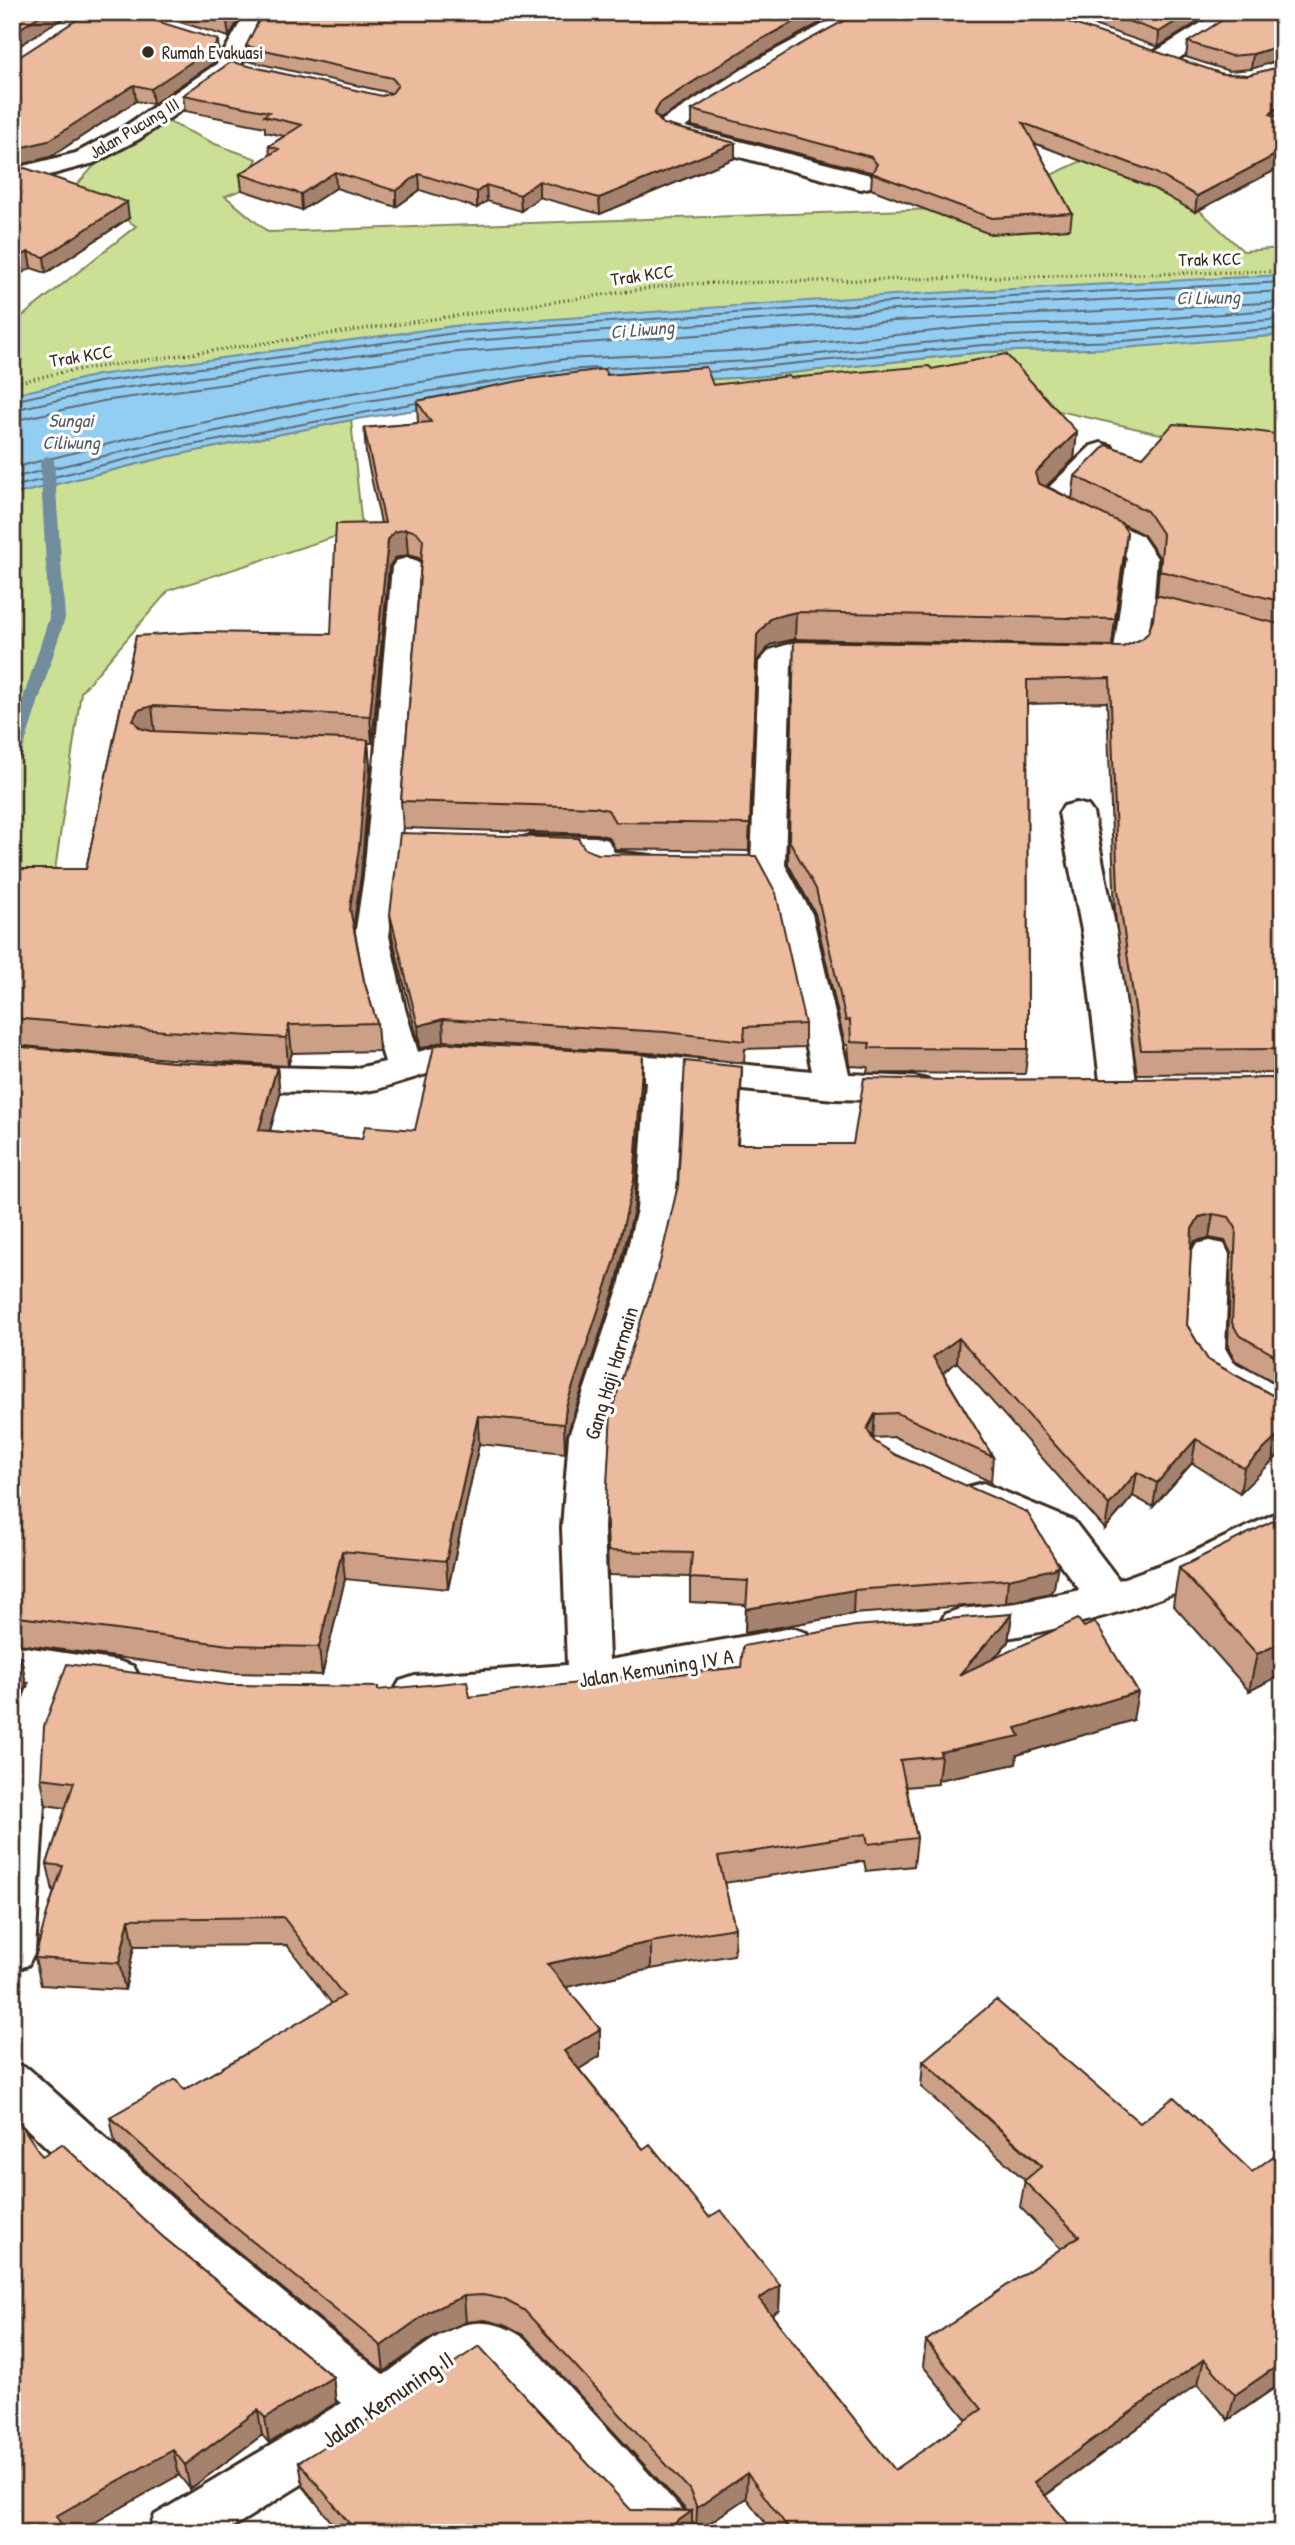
<svg xmlns="http://www.w3.org/2000/svg" width="1295" height="2545" viewBox="0 0 1295 2545" font-family="'Patrick Hand',sans-serif">
<style>
.green{fill:#cbe095;stroke:#83855a;stroke-width:2}
.water{fill:#92cdf2;stroke:#6f8c9d;stroke-width:2}
.lines{fill:none;stroke-linecap:round;stroke-linejoin:round}
.shore{stroke:#5e6b73;stroke-width:2}
.stream{fill:#6f8c9d;fill-rule:evenodd}
.minor-casing{stroke:#3b2a1e;stroke-width:6}
.path{stroke:#3b2a1e;stroke-width:3.5;stroke-dasharray:1 3.5;stroke-linecap:butt}
.minor{fill:#fff;fill-rule:evenodd}
.wall{fill:#cba087;stroke:#3b2a1e;stroke-width:2}
.shaded-wall{fill:#a5826e;stroke:#3b2a1e;stroke-width:2}
.building{fill:#ecba9d;stroke:#3b2a1e;stroke-width:2}
.poi-dot{fill:#3b2a1e;stroke:#fff;stroke-width:2.5}
.labels{text-anchor:middle;dominant-baseline:central;stroke-width:6;stroke-linejoin:round;paint-order:stroke}
.far-poi-label{font-size:18px;fill:#3b2a1e;stroke:#fff;text-anchor:start}
.far-street-label{font-size:18px;fill:#3b2a1e;stroke:#fff}
.far-water-label{font-size:19px;font-style:italic;fill:#555b5e;stroke:#fff}
.street-label{font-size:21px;fill:#3b2a1e;stroke:#fff}
.near-street-label{font-size:24px;fill:#3b2a1e;stroke:#fff}
</style>
<rect width="100%" height="100%" fill="#fff"/>
<filter id="ink" filterUnits="userSpaceOnUse"><feTurbulence type="fractalNoise" baseFrequency=".0143" numOctaves="2"/><feDisplacementMap in="SourceGraphic" scale="14" xChannelSelector="R" yChannelSelector="G"/><feConvolveMatrix kernelMatrix="1 2 1 2 8 2 1 2 1" color-interpolation-filters="sRGB"/></filter>
<g filter="url(#ink)">
<path class="green" d="M 163,119 L 215,144 L 257,159 L 242,190 L 225,196 L 268,232 L 1028,206 L 1038,181 L 1125,141 L 1243,251 L 1283,248 L 1283,275 L 454,326 L 239,357 L 12,395 L 12,327 L 15,322 L 136,226 L 75,187 L 101,158 Z
M 1283,335 L 1283,454 L 1239,452 L 1055,410 L 568,386 L 753,377 L 983,352 L 1081,349 Z
M 351,420 L 362,528 L 169,590 L 81,692 L 54,877 L 12,873 L 12,495 L 166,457 Z"/>
<path class="water" d="M 1283,275 L 1283,335 L 1123,348 L 983,352 L 753,377 L 568,386 L 351,420 L 166,457 L 12,495 L 12,395 L 98,375 L 454,326 L 894,295 Z"/>
<g class="lines">
<path class="shore" d="M 605,368 L 752,361 L 982,337 L 1122,332 L 1283,319
M 709,372 L 983,345 L 1122,341 L 1283,328
M 12,401 L 99,382 L 455,333 L 894,302 L 1283,282
M 12,410 L 101,391 L 456,342 L 895,310 L 1283,291
M 12,421 L 103,401 L 458,352 L 895,321 L 1283,302
M 12,468 L 161,431 L 346,394 L 565,359 L 751,350 L 982,326 L 1121,322 L 1283,309
M 12,478 L 163,442 L 348,404 L 566,370 L 598,368
M 12,487 L 165,450 L 416,403"/>
<path class="stream" d="M 47,456 L 54,460 L 65,618 L 20,759 L 12,764 L 12,733 L 49,618 L 40,460 Z"/>
<g class="minor-casing">
<path id="minor" d="M 246,12 L 270,12 L 237,72 L 139,139 L 94,163 L 12,185 L 12,169 L 76,153 L 121,129 L 218,63 Z
M 846,12 L 877,12 L 874,17 L 799,57 L 685,127 L 870,175 L 874,181 L 870,187 L 861,189 L 664,137 L 657,129 L 661,121 L 757,60 Z
M 1219,12 L 1248,12 L 1245,17 L 1171,63 L 1162,65 L 1153,63 L 1150,58 L 1153,53 Z
M 1101,443 L 1111,446 L 1116,452 L 1068,500 L 1142,536 L 1157,558 L 1154,597 L 1283,629 L 1283,648 L 1151,615 C 1149,627 1149,642 1145,654 C 1138,674 1094,670 1078,666 L 1073,659 L 1078,652 L 1114,650 L 1127,558 L 1120,548 L 1038,508 L 1034,502 L 1091,446 Z
M 407,558 L 418,561 L 422,567 L 398,876 L 389,936 L 405,1009 L 418,1052 C 444,1044 468,1042 495,1050 L 500,1058 L 495,1066 L 482,1070 L 446,1068 L 378,1089 L 353,1093 L 227,1090 L 214,1087 L 209,1078 L 214,1069 L 227,1066 L 353,1069 L 385,1062 L 369,1009 L 355,936 L 364,876 L 392,567 L 396,561 Z
M 799,641 L 858,645 L 863,652 L 858,659 C 837,664 810,653 791,665 L 785,865 L 812,914 L 849,1074 L 914,1077 L 927,1080 L 932,1089 L 927,1098 L 914,1101 L 834,1099 L 682,1084 L 675,1209 L 657,1286 L 609,1436 L 604,1528 L 609,1660 L 792,1628 L 807,1633 L 813,1645 L 807,1657 L 792,1662 L 589,1698 L 415,1710 L 400,1705 L 393,1693 L 400,1681 L 415,1676 L 567,1665 L 562,1528 L 569,1436 L 619,1286 L 637,1209 L 646,1081 L 591,1077 L 578,1073 L 573,1065 L 578,1057 L 591,1053 L 665,1057 L 812,1071 L 778,914 L 751,865 L 759,662 L 770,650 Z
M 1076,803 L 1088,806 L 1093,813 L 1117,936 L 1137,1090 L 1132,1099 L 1119,1102 L 1106,1099 L 1101,1090 L 1083,936 L 1059,813 L 1064,806 Z
M 531,836 L 596,837 L 608,840 L 614,852 L 652,856 L 657,863 L 652,870 C 631,876 607,875 586,869 L 580,857 L 531,856 L 519,853 L 514,846 L 519,839 Z
M 1210,1241 L 1224,1244 L 1229,1254 L 1225,1348 L 1233,1362 L 1283,1389 L 1283,1422 L 1269,1417 L 1205,1382 L 1185,1348 L 1191,1254 L 1196,1244 Z
M 983,1483 L 1074,1521 L 1119,1580 L 1187,1555 L 1283,1510 L 1283,1545 C 1200,1587 1116,1618 1024,1635 C 999,1639 970,1646 945,1638 L 939,1626 L 945,1614 L 960,1609 L 1017,1603 L 1080,1590 L 1044,1543 L 968,1509 L 962,1498 L 968,1487 Z
M 12,1645 L 118,1661 L 133,1666 L 140,1678 L 133,1690 L 118,1695 L 71,1688 L 47,1753 L 35,1951 L 28,1965 L 12,1971 L 12,1729 L 30,1682 L 12,1679 Z
M 12,2063 L 29,2069 L 206,2229 L 384,2375 C 430,2343 468,2299 524,2338 L 687,2515 L 694,2533 L 633,2533 L 488,2372 L 481,2368 L 401,2423 L 223,2533 L 148,2533 L 155,2515 L 341,2403 L 170,2261 L 12,2115 Z"/>
</g>
<path class="path" d="M 12,384 L 63,372 L 679,284 L 1283,271"/>
<use href="#minor" class="minor"/>
</g>
<path class="wall" d="M 147,12 L 243,12 L 229,37 Z
M 673,12 L 840,12 L 756,58 L 660,119 L 663,124 L 735,143 L 735,158 L 600,214 L 539,197 L 521,211 L 487,201 L 477,208 L 420,190 L 396,207 L 336,188 L 302,210 L 242,190 L 240,174 L 270,156 L 269,146 L 284,136 L 265,132 L 265,127 L 185,111 L 183,95 L 382,96 L 391,93 L 247,61 L 246,46 L 681,17 L 677,13 Z
M 1055,12 L 1214,12 L 1158,47 Z
M 1283,12 L 1251,69 L 1229,71 L 1186,57 L 1188,42 Z
M 219,56 L 216,61 L 153,104 L 136,101 L 50,157 L 12,167 L 12,58 Z
M 1283,66 L 1283,115 L 1281,117 L 1283,118 L 1283,166 L 1195,212 L 1152,188 L 1034,143 L 1072,213 L 1070,229 L 990,234 L 871,189 L 872,174 L 871,172 L 692,126 L 692,110 L 1223,74 L 1248,75 Z
M 12,170 L 129,218 L 46,273 L 31,268 Z
M 932,369 L 1077,432 L 1074,459 L 1046,486 L 1072,499 L 1075,476 L 1143,457 L 1283,435 L 1283,1073 L 1137,1074 L 1115,914 L 1107,702 L 1027,704 L 1028,1049 L 1025,1074 L 867,1073 L 868,1067 L 850,1066 L 848,1045 L 845,1045 L 815,913 L 788,864 L 794,641 L 1123,647 L 1142,639 L 1148,633 L 1153,620 L 1157,595 L 1160,558 L 1144,535 L 1121,523 L 1124,559 L 1112,646 L 795,639 L 770,645 L 756,662 L 749,851 L 615,849 L 609,837 L 596,834 L 403,828 L 401,801 L 421,562 L 419,558 L 408,555 L 395,558 L 389,567 L 372,743 L 368,743 L 370,768 L 361,876 L 354,927 L 364,981 L 377,1023 L 379,1051 L 292,1053 L 288,1066 L 169,1059 L 12,1045 L 12,869 L 86,869 L 136,636 L 331,634 L 381,523 L 366,454 L 364,428 L 418,423 L 417,401 L 607,375 L 713,385 L 790,378 Z
M 585,849 L 805,1024 L 805,1047 L 745,1049 L 744,1063 L 665,1054 L 444,1041 L 420,1049 L 392,936 L 390,914 Z
M 12,1046 L 172,1062 L 277,1067 L 280,1095 L 270,1131 L 362,1139 L 415,1130 L 643,1082 L 634,1209 L 616,1285 L 567,1435 L 565,1453 L 479,1444 L 448,1589 L 345,1579 L 322,1675 L 233,1673 L 12,1643 Z
M 742,1067 L 738,1144 L 853,1144 L 947,1080 L 1283,1078 L 1283,1387 L 1235,1360 L 1228,1347 L 1231,1253 L 1225,1241 L 1209,1238 L 1195,1241 L 1191,1249 L 1187,1325 L 1208,1360 L 1272,1395 L 1240,1493 L 1192,1463 L 1153,1507 L 1133,1496 L 1105,1529 L 957,1362 L 943,1373 L 993,1457 L 991,1482 L 895,1437 L 873,1438 L 874,1441 L 1054,1588 L 1050,1593 L 1006,1603 L 853,1614 L 745,1633 L 746,1605 L 690,1602 L 690,1577 L 608,1575 L 606,1504 Z
M 1283,1516 L 1283,1679 L 1279,1676 L 1249,1691 L 1173,1605 L 1179,1568 Z
M 1012,1614 L 1008,1642 L 994,1659 L 1133,1720 L 1017,1755 L 1016,1764 L 938,1780 L 938,1784 L 906,1787 L 917,1838 L 914,1866 L 866,1871 L 864,1861 L 724,1883 L 735,1928 L 734,1955 L 651,1969 L 566,1987 L 600,2056 L 579,2069 L 643,2149 L 709,2217 L 780,2285 L 779,2310 L 772,2315 L 895,2470 L 967,2420 L 923,2366 L 926,2341 L 1061,2249 L 1020,2207 L 1025,2180 L 921,2087 L 923,2061 L 1283,2382 L 1228,2420 L 1198,2384 L 1045,2496 L 1076,2533 L 773,2533 L 746,2498 L 696,2532 L 692,2521 L 692,2533 L 340,2533 L 303,2486 L 299,2462 L 631,2510 L 687,2511 L 525,2336 L 504,2325 L 485,2320 L 466,2322 L 432,2337 L 384,2372 L 208,2227 L 115,2143 L 110,2117 L 184,2090 L 332,2004 L 287,1945 L 134,1946 L 125,1990 L 41,1985 L 35,1958 L 54,1891 L 53,1891 L 47,1864 L 66,1808 L 46,1805 L 41,1778 L 229,1685 L 379,1690 L 470,1697 L 741,1667 Z
M 42,2156 L 163,2237 L 333,2377 L 336,2403 L 269,2443 L 262,2435 L 190,2489 L 179,2475 L 76,2533 L 12,2533 Z"/>
<path class="shaded-wall" d="M 45,12 L 77,12 L 51,25 L 12,51 L 12,34 Z
M 233,12 L 243,12 L 229,37 L 227,22 Z
M 812,12 L 840,12 L 756,58 L 660,119 L 654,114 L 660,103 L 756,42 Z
M 1191,12 L 1214,12 L 1158,47 L 1159,32 Z
M 218,40 L 219,56 L 216,61 L 153,104 L 151,89 Z
M 1283,45 L 1283,59 L 1251,69 L 1253,54 Z
M 134,85 L 136,101 L 50,157 L 12,167 L 12,150 Z
M 1283,102 L 1283,115 L 1268,130 L 1270,114 Z
M 735,143 L 735,158 L 600,214 L 599,198 Z
M 1283,151 L 1283,166 L 1195,212 L 1197,196 Z
M 335,172 L 336,188 L 302,210 L 301,194 Z
M 419,174 L 420,190 L 396,207 L 396,191 Z
M 539,181 L 539,197 L 521,211 L 520,195 Z
M 486,185 L 487,201 L 477,208 L 477,192 Z
M 127,202 L 129,218 L 46,273 L 44,257 Z
M 28,252 L 31,268 L 12,279 L 12,262 Z
M 1077,432 L 1074,459 L 1032,500 L 1035,473 Z
M 406,529 L 408,555 L 395,558 L 389,567 L 372,743 L 370,716 L 388,540 L 394,532 Z
M 1127,532 L 1124,559 L 1112,646 L 1115,619 Z
M 796,612 L 795,639 L 770,645 L 756,662 L 749,851 L 757,635 L 771,618 Z
M 152,706 L 155,733 L 142,737 L 133,720 L 138,710 Z
M 368,740 L 370,768 L 361,876 L 352,936 L 350,909 Z
M 443,1019 L 444,1041 L 420,1049 L 418,1026 Z
M 289,1025 L 292,1053 L 288,1066 L 286,1038 Z
M 643,1054 L 643,1082 L 634,1209 L 616,1285 L 567,1435 L 565,1453 L 564,1424 L 566,1407 Z
M 277,1067 L 280,1095 L 262,1158 L 259,1130 Z
M 742,1067 L 741,1092 L 736,1168 L 737,1144 Z
M 1213,1214 L 1209,1238 L 1195,1241 L 1188,1254 L 1192,1229 L 1199,1217 Z
M 959,1338 L 957,1362 L 931,1382 L 933,1357 Z
M 875,1414 L 873,1438 L 867,1429 Z
M 478,1416 L 479,1444 L 448,1589 L 446,1561 Z
M 1283,1431 L 1283,1451 L 1240,1493 L 1244,1468 Z
M 1196,1439 L 1192,1463 L 1153,1507 L 1157,1483 Z
M 1137,1472 L 1133,1496 L 1105,1529 L 1109,1505 Z
M 342,1551 L 345,1579 L 322,1675 L 319,1647 Z
M 1058,1564 L 1054,1588 L 1050,1593 L 1006,1603 L 1008,1579 Z
M 854,1590 L 853,1614 L 745,1633 L 746,1609 Z
M 1012,1614 L 1008,1642 L 956,1703 L 959,1675 Z
M 1283,1642 L 1283,1660 L 1279,1676 L 1249,1691 L 1257,1654 Z
M 21,1656 L 26,1684 L 12,1721 L 12,1678 Z
M 1138,1692 L 1133,1720 L 1017,1755 L 1016,1764 L 938,1780 L 941,1756 L 940,1752 L 1016,1728 Z
M 129,1919 L 134,1946 L 125,1990 L 119,1963 Z
M 651,1942 L 651,1969 L 548,1991 L 547,1964 Z
M 600,2029 L 600,2056 L 565,2078 L 564,2051 Z
M 780,2285 L 779,2310 L 758,2325 L 759,2299 Z
M 464,2296 L 466,2322 L 432,2337 L 384,2372 L 381,2346 L 430,2311 Z
M 1204,2359 L 1198,2384 L 1029,2507 L 1034,2482 Z
M 1283,2362 L 1283,2382 L 1228,2420 L 1235,2395 Z
M 333,2377 L 336,2403 L 269,2443 L 265,2418 Z
M 258,2410 L 262,2435 L 190,2489 L 185,2465 Z
M 173,2450 L 179,2475 L 76,2533 L 61,2533 L 56,2516 Z
M 747,2473 L 746,2498 L 696,2532 L 697,2508 Z
M 692,2511 L 692,2533 L 661,2533 Z"/>
<path class="building" d="M 12,12 L 45,12 L 12,34 Z
M 96,12 L 127,12 L 218,40 L 215,46 L 151,89 L 134,85 L 48,141 L 12,150 L 12,58 L 19,57 L 81,17 Z
M 196,12 L 233,12 L 227,22 Z
M 263,12 L 656,12 L 674,18 L 685,16 L 687,12 L 812,12 L 756,42 L 660,103 L 654,114 L 663,124 L 735,143 L 599,198 L 539,181 L 520,195 L 486,185 L 477,192 L 419,174 L 396,191 L 335,172 L 301,194 L 240,174 L 279,149 L 269,146 L 302,125 L 264,116 L 269,112 L 183,95 L 231,62 L 382,96 L 392,93 L 398,85 L 392,78 L 246,46 Z
M 860,12 L 1038,12 L 1223,74 L 1248,75 L 1283,66 L 1283,102 L 1270,114 L 1283,118 L 1283,151 L 1197,196 L 1154,172 L 1023,123 L 1072,213 L 992,218 L 872,173 L 877,164 L 871,157 L 692,110 L 801,44 Z
M 1102,12 L 1191,12 L 1159,32 Z
M 1235,12 L 1283,12 L 1283,45 L 1253,54 L 1231,56 L 1188,42 Z
M 25,168 L 127,202 L 44,257 L 28,252 L 12,262 L 12,170 Z
M 1006,354 L 1077,432 L 1035,473 L 1038,483 L 1121,523 L 1127,532 L 1115,619 L 796,612 L 771,618 L 757,635 L 750,824 L 615,822 L 608,810 L 596,807 L 401,801 L 423,540 L 417,532 L 406,529 L 394,532 L 388,540 L 370,716 L 152,706 L 138,710 L 133,720 L 140,728 L 151,731 L 368,740 L 359,848 L 350,909 L 364,981 L 377,1023 L 289,1025 L 286,1038 L 165,1031 L 12,1018 L 12,869 L 86,869 L 136,636 L 196,632 L 331,634 L 336,524 L 385,523 L 364,428 L 431,422 L 417,401 L 529,379 L 604,369 L 607,375 L 706,367 L 713,385 L 789,376 L 790,378 L 929,366 L 932,369 Z
M 1173,424 L 1231,428 L 1283,435 L 1283,602 L 1160,571 L 1163,535 L 1147,511 L 1075,476 L 1106,445 L 1143,457 Z
M 1156,595 L 1283,625 L 1283,1049 L 1141,1050 L 1118,890 L 1110,678 L 1027,680 L 1028,1049 L 869,1048 L 870,1043 L 851,1042 L 850,1020 L 846,1021 L 816,889 L 789,840 L 794,641 L 1123,647 L 1142,639 L 1148,633 L 1153,620 Z
M 400,833 L 578,838 L 585,849 L 598,854 L 756,856 L 776,893 L 805,1024 L 745,1027 L 744,1041 L 665,1032 L 443,1019 L 418,1026 L 390,914 Z
M 445,1043 L 643,1054 L 634,1180 L 616,1257 L 566,1407 L 564,1424 L 478,1416 L 446,1561 L 342,1551 L 319,1647 L 229,1645 L 12,1616 L 12,1046 L 172,1062 L 277,1067 L 259,1130 L 362,1139 L 365,1126 L 415,1130 L 434,1046 Z
M 685,1061 L 742,1067 L 737,1144 L 853,1144 L 864,1078 L 947,1080 L 1283,1078 L 1283,1360 L 1239,1335 L 1232,1323 L 1236,1228 L 1229,1217 L 1213,1214 L 1199,1217 L 1192,1229 L 1187,1325 L 1208,1360 L 1272,1395 L 1283,1398 L 1283,1431 L 1244,1468 L 1196,1439 L 1157,1483 L 1137,1472 L 1109,1505 L 959,1338 L 933,1357 L 993,1457 L 897,1413 L 875,1414 L 867,1429 L 874,1441 L 896,1455 L 1027,1512 L 1058,1564 L 1054,1569 L 1008,1579 L 854,1590 L 746,1609 L 748,1581 L 690,1578 L 692,1553 L 608,1551 L 606,1504 L 611,1412 L 660,1262 L 678,1185 Z
M 1283,1516 L 1283,1642 L 1257,1654 L 1179,1568 Z
M 1012,1614 L 959,1675 L 1078,1619 L 1084,1627 L 1095,1622 L 1138,1692 L 1016,1728 L 1020,1736 L 940,1752 L 941,1756 L 900,1760 L 917,1838 L 868,1844 L 866,1834 L 718,1857 L 735,1928 L 651,1942 L 547,1964 L 600,2029 L 564,2051 L 643,2149 L 650,2144 L 709,2217 L 721,2210 L 780,2285 L 759,2299 L 895,2470 L 982,2409 L 926,2341 L 1079,2236 L 1024,2181 L 1042,2166 L 923,2061 L 996,2000 L 1140,2123 L 1174,2097 L 1252,2172 L 1283,2149 L 1283,2362 L 1235,2395 L 1204,2359 L 1034,2482 L 1076,2533 L 792,2533 L 747,2473 L 697,2508 L 689,2489 L 524,2310 L 503,2299 L 483,2295 L 464,2296 L 430,2311 L 381,2346 L 203,2201 L 110,2117 L 176,2079 L 184,2090 L 344,1996 L 283,1917 L 129,1919 L 119,1963 L 35,1958 L 47,1913 L 63,1866 L 47,1864 L 74,1782 L 41,1778 L 44,1726 L 67,1664 L 229,1685 L 378,1687 L 378,1690 L 467,1681 L 470,1697 L 624,1677 L 625,1680 L 741,1667 L 743,1646 L 855,1626 Z
M 12,1654 L 21,1656 L 12,1678 Z
M 12,2111 L 42,2156 L 62,2144 L 163,2237 L 333,2377 L 265,2418 L 258,2410 L 185,2465 L 173,2450 L 56,2516 L 67,2533 L 12,2533 Z
M 479,2346 L 631,2510 L 692,2511 L 661,2533 L 357,2533 L 299,2462 L 400,2400 Z"/>
</g>
<circle class="poi-dot" cx="148" cy="52" r="7"/>
<g class="labels">
<g class="far-poi-label">
<text x="162" y="52">Rumah Evakuasi</text>
</g>
<g class="far-street-label">
<text transform="translate(134 128) rotate(-31)">Jalan Pucung III</text>
<text transform="translate(1210 259) rotate(-1)">Trak KCC</text>
<text transform="translate(642 275) rotate(-8)">Trak KCC</text>
<text transform="translate(81 356) rotate(-9)">Trak KCC</text>
</g>
<g class="far-water-label">
<text transform="translate(1208 297) rotate(-1)">Ci Liwung</text>
<text transform="translate(642 329) rotate(-5)">Ci Liwung</text>
<text x="71" y="420">Sungai<tspan x="71" dy="22">Ciliwung</tspan></text>
</g>
<g class="street-label">
<text transform="translate(611 1373) rotate(-73)">Gang Haji Harmain</text>
<text transform="translate(656 1668) rotate(-9)">Jalan Kemuning IV A</text>
</g>
<g class="near-street-label">
<text transform="translate(387 2399) rotate(-34)">Jalan Kemuning II</text>
</g>
</g>
<rect width="1295" height="2545" fill="none" stroke="#fff" stroke-width="42"/>
<rect x="21" y="21" width="1253" height="2503" fill="none" stroke="#3b2a1e" stroke-width="2.5" filter="url(#ink)"/>
</svg>
